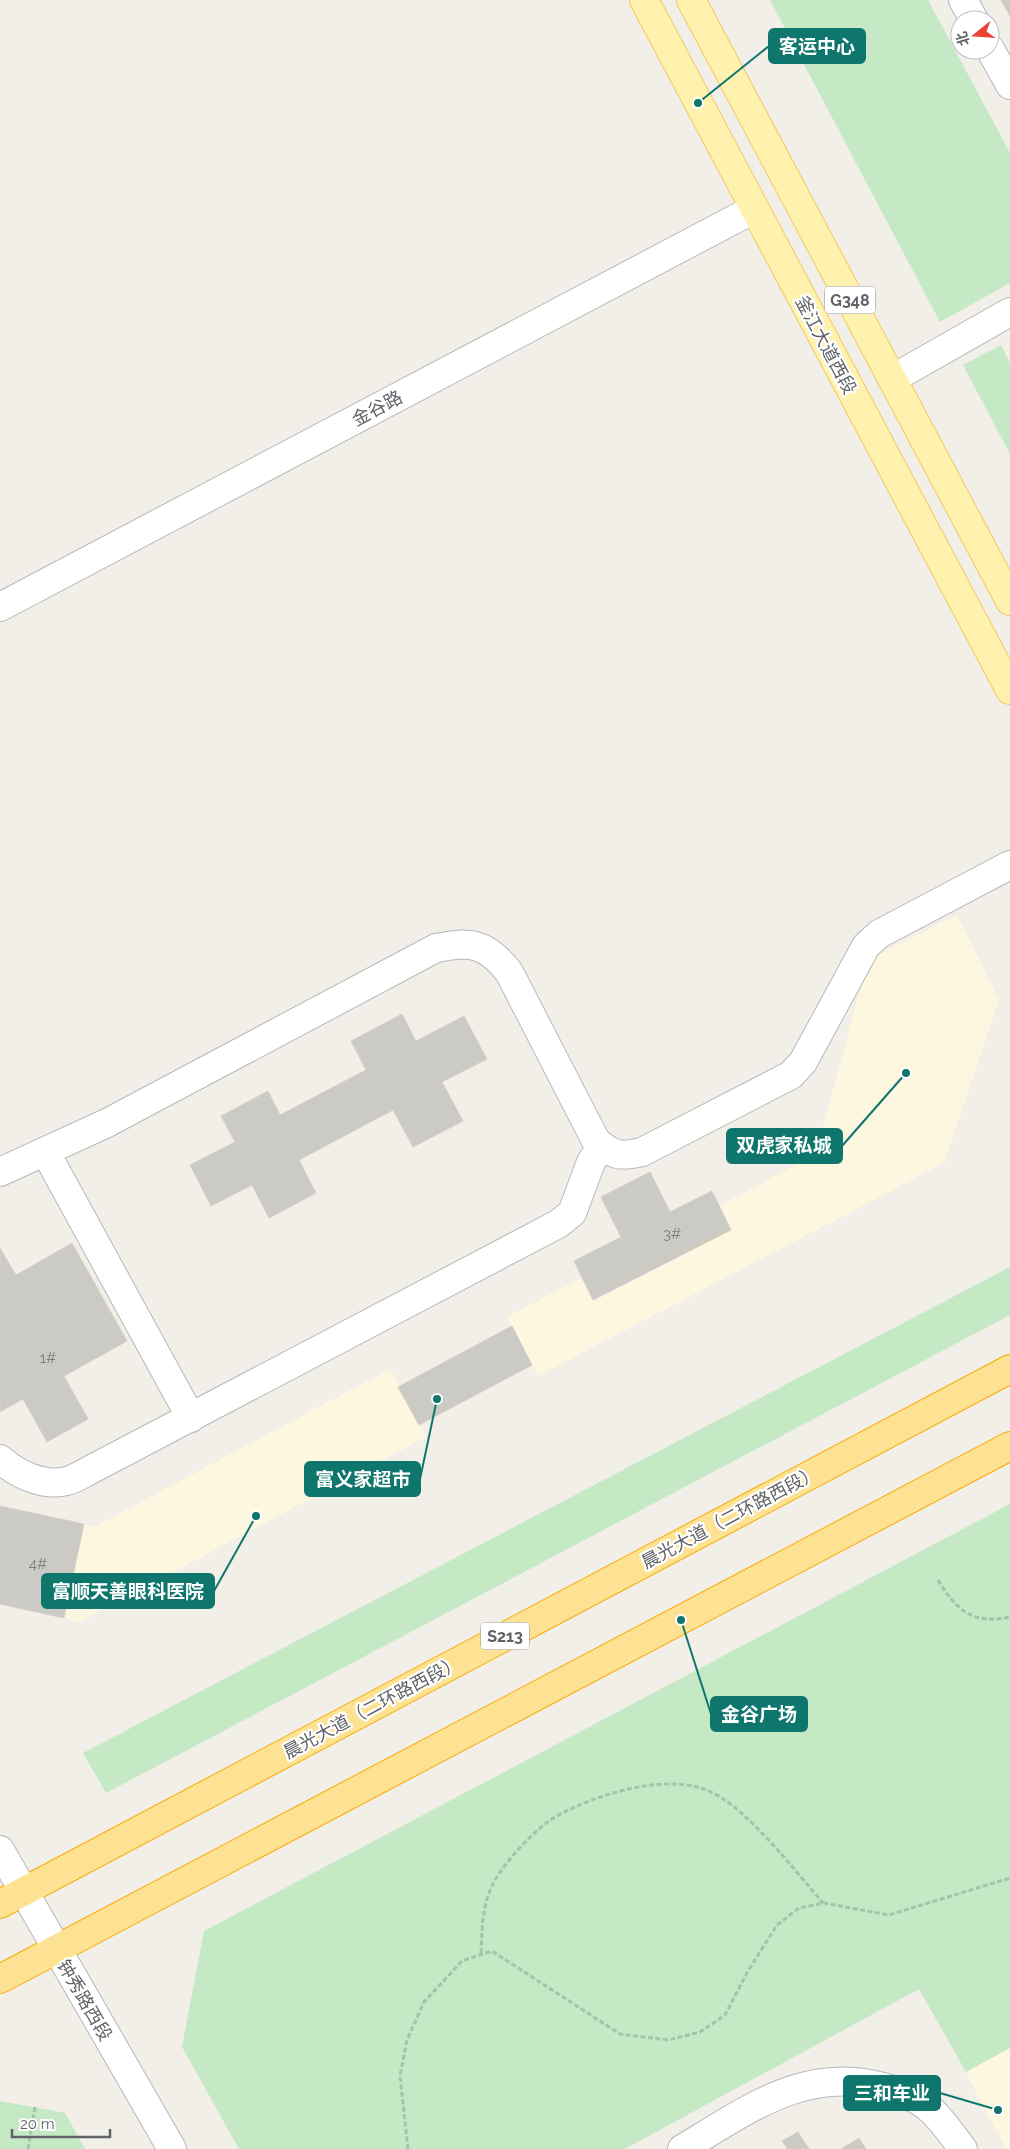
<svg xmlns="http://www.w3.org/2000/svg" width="1010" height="2149" viewBox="0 0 1010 2149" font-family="Raleway,'Noto Sans SC',sans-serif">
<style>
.commercial{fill:#fef7e0}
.green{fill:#c5e8c5}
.building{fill:#cccac5;stroke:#d6d1c6}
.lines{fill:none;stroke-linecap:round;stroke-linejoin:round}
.minor-casing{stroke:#b5b8bc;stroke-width:30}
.major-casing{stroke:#f2c960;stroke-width:30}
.highway-casing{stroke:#f9ab00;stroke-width:30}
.path{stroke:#9cc7a9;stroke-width:3;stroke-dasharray:5 2.5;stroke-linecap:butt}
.minor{stroke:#fff;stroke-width:28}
.major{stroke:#fff2af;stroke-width:28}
.highway{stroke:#fde293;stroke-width:28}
.labels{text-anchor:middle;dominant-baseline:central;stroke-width:4.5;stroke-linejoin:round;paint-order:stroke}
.number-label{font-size:15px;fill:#7a7d7f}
.shield{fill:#fff;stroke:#8f9295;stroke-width:1}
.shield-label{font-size:16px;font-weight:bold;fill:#5f6368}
.street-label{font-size:18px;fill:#5f6368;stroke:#fff}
.leader{fill:none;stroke:#0f766e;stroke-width:2}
.callout-dot{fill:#0f766e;stroke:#fff;stroke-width:2}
.callout{fill:#0f766e;stroke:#0f766e;stroke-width:2}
.callout-label{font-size:19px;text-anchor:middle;font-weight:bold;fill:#fff}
</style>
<rect width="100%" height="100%" fill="#f1efe8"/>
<path class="commercial" d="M 957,915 L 999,1000 L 944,1163 L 538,1376 L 507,1317 L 821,1152 L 818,1146 L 868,960 Z
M 390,1369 L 426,1437 L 79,1622 L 64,1618 L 84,1524 L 94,1527 Z
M 1010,2048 L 1010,2149 L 1006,2149 L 966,2072 Z"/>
<path class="green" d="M 770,0 L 928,0 L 1010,153 L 1010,283 L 940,322 Z
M 1001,345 L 1010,363 L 1010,454 L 963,365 Z
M 1010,1267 L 1010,1315 L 106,1793 L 83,1753 Z
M 1010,1504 L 1010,2048 L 966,2072 L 919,1989 L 625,2149 L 239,2149 L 182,2047 L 204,1931 Z
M 0,2101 L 65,2113 L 85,2149 L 0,2149 Z"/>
<path class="building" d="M 1001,0 L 1010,0 L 1010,16 Z
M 402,1014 L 416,1041 L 464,1016 L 487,1059 L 442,1082 L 463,1121 L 413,1147 L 393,1110 L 299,1160 L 316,1193 L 269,1218 L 252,1185 L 211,1206 L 190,1165 L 235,1142 L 221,1116 L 268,1091 L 280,1115 L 366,1070 L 351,1041 Z
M 650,1172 L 670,1212 L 712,1191 L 731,1230 L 593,1300 L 574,1261 L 621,1237 L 601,1197 Z
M 72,1243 L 127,1341 L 64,1376 L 88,1419 L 47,1442 L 23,1399 L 0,1412 L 0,1248 L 16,1275 Z
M 512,1326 L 532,1365 L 419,1425 L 398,1387 Z
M 0,1506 L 84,1524 L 64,1618 L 0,1604 Z
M 798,2132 L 809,2149 L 785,2149 L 787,2148 L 782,2141 Z
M 859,2138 L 866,2149 L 841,2149 Z"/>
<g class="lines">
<g class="minor-casing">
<path id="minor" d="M 963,0 L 974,20
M 990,49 L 1010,85
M 892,379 L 1010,312
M 0,607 L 754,209
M 45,1151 L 191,1418
M 0,1172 L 107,1123 L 436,948 C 471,941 486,943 509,972 L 596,1141 C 614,1156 619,1157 642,1152 L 791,1075 L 803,1062 L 866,946 L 879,934 L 1010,865
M 0,1459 C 17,1474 43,1487 67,1481 C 75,1479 84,1473 92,1469 L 558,1224 L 572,1213 L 591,1162 L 602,1146
M 0,1850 L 172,2149
M 682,2149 C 746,2111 805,2065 883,2087 C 898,2091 920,2099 931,2110 C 943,2121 953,2136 963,2149"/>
</g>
<g class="major-casing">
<path id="major" d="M 644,0 L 1010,690
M 691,0 L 1010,601"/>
</g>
<g class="highway-casing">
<path id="highway" d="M 0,1904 L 1010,1369
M 0,1979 L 1010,1446"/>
</g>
<path class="path" d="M 938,1580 C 956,1610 973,1625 1010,1617
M 481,1953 C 482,1927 482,1903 495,1880 C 506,1861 536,1828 555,1817 C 594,1795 668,1771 711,1792 C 748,1809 795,1871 823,1903
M 28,2149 L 35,2107
M 408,2149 L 400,2076 L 407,2040 L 424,2002 L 462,1961 L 492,1951 L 620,2034 L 669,2040 L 700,2032 L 725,2015 L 748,1971 L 777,1925 L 799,1908 L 824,1903 L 889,1915 L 1010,1878"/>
<use href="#minor" class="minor"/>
<use href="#major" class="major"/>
<use href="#highway" class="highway"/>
</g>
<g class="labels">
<g class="number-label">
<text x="672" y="1234">3#</text>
<text x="48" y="1358">1#</text>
<text x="38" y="1564">4#</text>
</g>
<g class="shield">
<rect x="825" y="286.5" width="50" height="27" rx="4"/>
<rect x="481" y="1622.5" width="48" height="27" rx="4"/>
</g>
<g class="shield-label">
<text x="850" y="300">G348</text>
<text x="505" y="1636">S213</text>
</g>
<g class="street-label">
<text transform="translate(826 345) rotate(62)">釜江大道西段</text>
<text transform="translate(377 408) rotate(-28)">金谷路</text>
<text transform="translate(730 1517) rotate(-28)">晨光大道（二环路西段）</text>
<text transform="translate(372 1707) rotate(-28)">晨光大道（二环路西段）</text>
<text transform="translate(85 2000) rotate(60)">钟秀路西段</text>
</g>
</g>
<path class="leader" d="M698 103L769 46M906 1073L842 1146M437 1399L420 1479M256 1516L214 1591M681 1620L711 1714M998 2110L940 2093"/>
<g class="callout-dot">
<circle cx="698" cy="103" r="5"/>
<circle cx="906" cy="1073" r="5"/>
<circle cx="437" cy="1399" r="5"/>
<circle cx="256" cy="1516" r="5"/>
<circle cx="681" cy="1620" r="5"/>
<circle cx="998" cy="2110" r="5"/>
</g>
<g class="callout">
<rect x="769" y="29" width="96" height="34" rx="5"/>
<rect x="727" y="1129" width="115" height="34" rx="5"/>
<rect x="305" y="1462" width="115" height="34" rx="5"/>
<rect x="42" y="1574" width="172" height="34" rx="5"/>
<rect x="711" y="1697" width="96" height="34" rx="5"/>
<rect x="844" y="2076" width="96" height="34" rx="5"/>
</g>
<g class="callout-label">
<text x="817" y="53">客运中心</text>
<text x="784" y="1152">双虎家私城</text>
<text x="363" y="1486">富义家超市</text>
<text x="128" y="1598">富顺天善眼科医院</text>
<text x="759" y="1721">金谷广场</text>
<text x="892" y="2100">三和车业</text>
</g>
<g transform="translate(975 35) rotate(253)"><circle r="24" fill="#ffffff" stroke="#bfc1c3"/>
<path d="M0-4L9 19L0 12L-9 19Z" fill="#ea4335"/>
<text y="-8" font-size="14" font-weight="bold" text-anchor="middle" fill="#5f6368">北</text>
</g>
<path d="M12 2129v8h98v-8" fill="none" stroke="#5f6368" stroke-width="2.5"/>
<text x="20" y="2129" font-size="15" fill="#5f6368" stroke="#ffffff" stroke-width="4" paint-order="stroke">20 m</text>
</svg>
